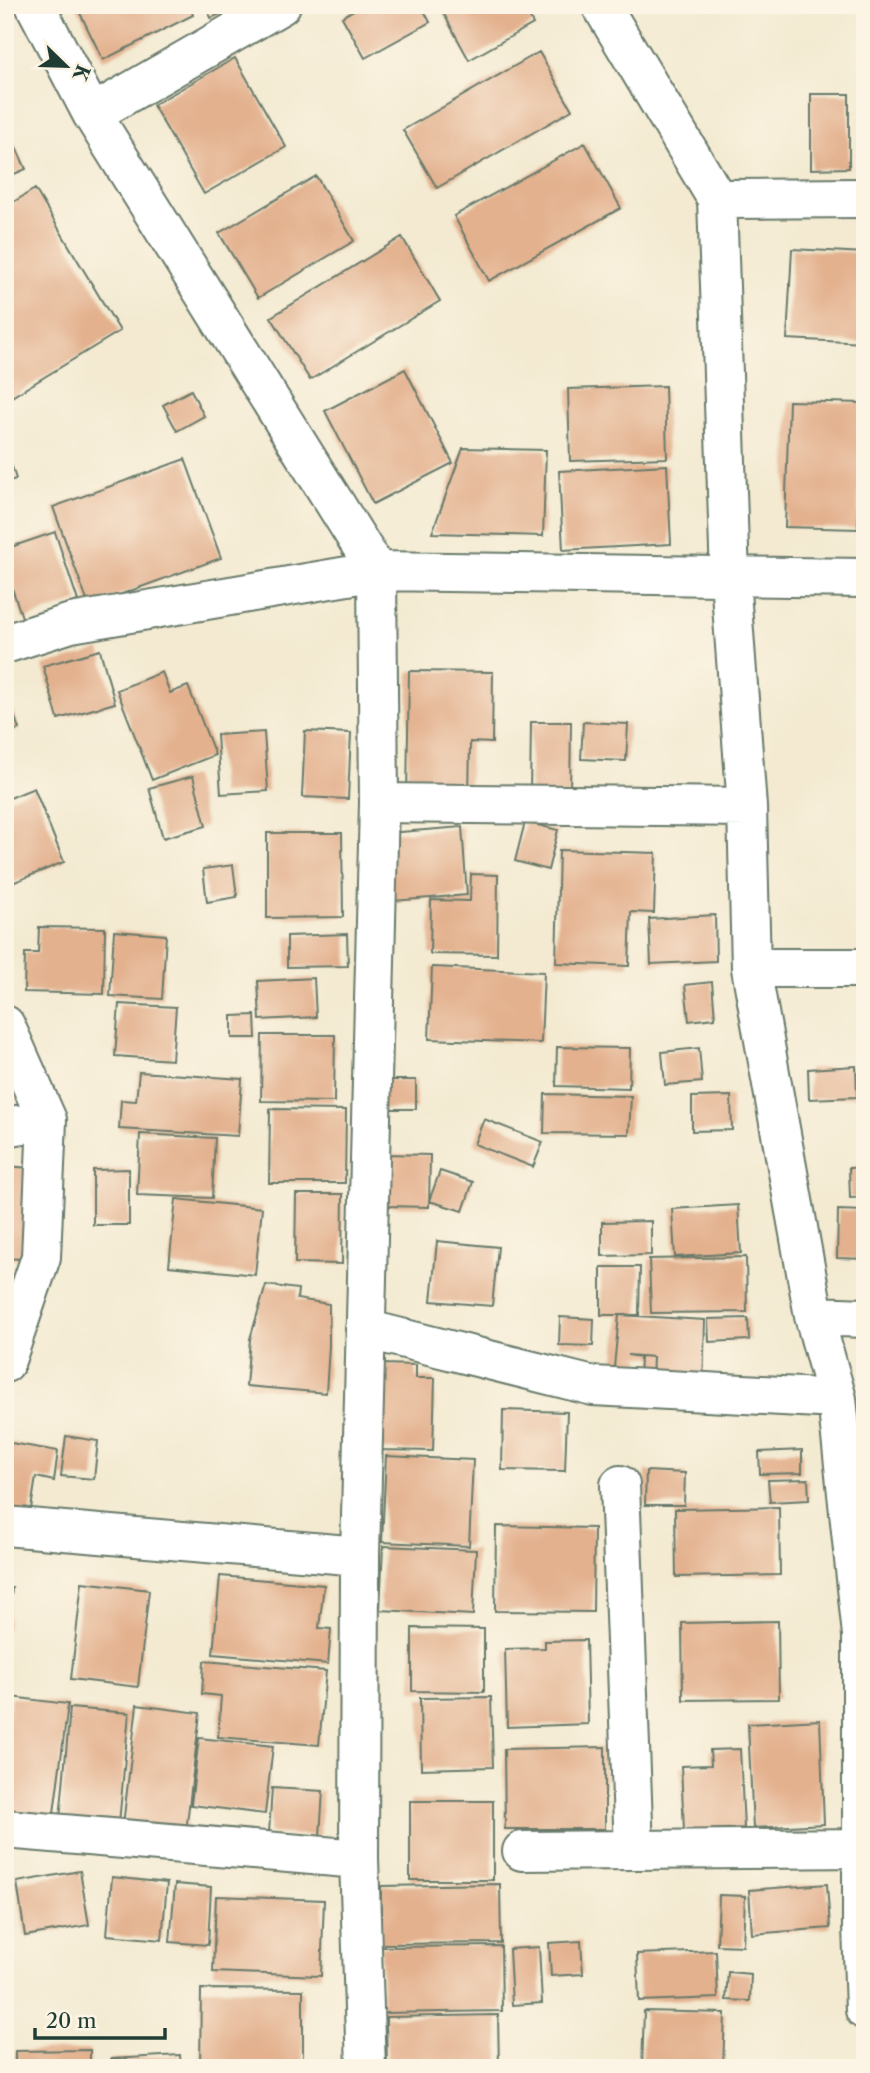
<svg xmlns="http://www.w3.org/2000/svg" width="870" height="2073" viewBox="0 0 870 2073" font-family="'Libre Caslon Text',serif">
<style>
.building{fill:#e3b18e}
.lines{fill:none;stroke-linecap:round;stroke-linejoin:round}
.street-casing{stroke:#697a6b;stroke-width:42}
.street{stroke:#fff;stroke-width:38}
</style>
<rect width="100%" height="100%" fill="#fcf5e5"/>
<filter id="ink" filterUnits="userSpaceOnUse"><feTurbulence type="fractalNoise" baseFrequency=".0143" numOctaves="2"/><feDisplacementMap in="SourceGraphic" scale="14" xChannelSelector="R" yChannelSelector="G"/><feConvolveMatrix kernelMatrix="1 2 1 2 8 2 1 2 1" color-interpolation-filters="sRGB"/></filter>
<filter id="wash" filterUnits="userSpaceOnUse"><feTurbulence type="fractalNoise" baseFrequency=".00686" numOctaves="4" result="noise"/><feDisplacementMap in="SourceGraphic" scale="28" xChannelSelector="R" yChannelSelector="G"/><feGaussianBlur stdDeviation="1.57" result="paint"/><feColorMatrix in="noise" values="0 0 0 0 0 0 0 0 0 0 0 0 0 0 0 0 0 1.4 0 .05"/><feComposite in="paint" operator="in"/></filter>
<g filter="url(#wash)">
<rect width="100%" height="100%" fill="#f3ead1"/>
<g id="blocks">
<path class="building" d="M 76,5 L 189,5 L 193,15 L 103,60 Z
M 205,5 L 241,5 L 211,18 Z
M 362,5 L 421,5 L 430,22 L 365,58 L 342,17 Z
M 439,5 L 523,5 L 533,24 L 469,60 Z
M 539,52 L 572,110 L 437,188 L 403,130 Z
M 235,58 L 286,147 L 204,194 L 153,105 Z
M 811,94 L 849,94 L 849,168 L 811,169 Z
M 5,123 L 26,169 L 5,178 Z
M 585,143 L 621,208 L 489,281 L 454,216 Z
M 316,176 L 354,241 L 258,298 L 219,233 Z
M 35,189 L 120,331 L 5,401 L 5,207 Z
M 402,237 L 440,301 L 310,380 L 271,317 Z
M 792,249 L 865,253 L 865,343 L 787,339 Z
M 405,369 L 453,463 L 373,504 L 325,411 Z
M 665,386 L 667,458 L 570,461 L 568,389 Z
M 191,390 L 204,416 L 177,431 L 163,405 Z
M 789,401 L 862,403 L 858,529 L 785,527 Z
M 5,445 L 16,479 L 5,482 Z
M 463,448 L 546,450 L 543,536 L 432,533 Z
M 185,459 L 221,558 L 89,606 L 53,507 Z
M 667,465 L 671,544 L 563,550 L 559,471 Z
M 55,532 L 78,601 L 23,620 L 5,568 L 5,549 Z
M 100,650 L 115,703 L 58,719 L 43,666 Z
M 409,671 L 493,672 L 492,743 L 470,742 L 469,797 L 407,796 Z
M 162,672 L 170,693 L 188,686 L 215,755 L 152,780 L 117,690 Z
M 5,689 L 19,729 L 5,734 Z
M 531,722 L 571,722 L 570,795 L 530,795 Z
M 583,722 L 628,724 L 626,761 L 581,759 Z
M 305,731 L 351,733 L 348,799 L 302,797 Z
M 264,732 L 268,791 L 221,794 L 217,735 Z
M 193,776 L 206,826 L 163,838 L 149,788 Z
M 34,788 L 64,862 L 5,886 L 5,800 Z
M 525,822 L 558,830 L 548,870 L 515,861 Z
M 462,827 L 467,895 L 393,901 L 388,833 Z
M 267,833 L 342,833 L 343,917 L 267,918 Z
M 559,850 L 656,853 L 654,913 L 631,912 L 629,966 L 556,963 Z
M 233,865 L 237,897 L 207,902 L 203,869 Z
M 471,874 L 498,875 L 497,955 L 430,954 L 431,900 L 470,901 Z
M 715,915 L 716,961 L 651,964 L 649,919 Z
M 39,927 L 105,928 L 104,994 L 24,992 L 25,953 L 38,953 Z
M 114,931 L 166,935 L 162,999 L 110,996 Z
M 347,934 L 348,966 L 287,967 L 287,936 Z
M 432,967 L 544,972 L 541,1043 L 429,1039 Z
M 314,978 L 316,1017 L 260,1020 L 258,981 Z
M 712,982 L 715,1018 L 689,1021 L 685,985 Z
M 119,1004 L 176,1007 L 172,1060 L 115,1056 Z
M 255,1015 L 256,1038 L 232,1038 L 232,1016 Z
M 262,1035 L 335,1035 L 334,1102 L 261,1101 Z
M 557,1047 L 630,1048 L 629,1088 L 556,1086 Z
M 699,1048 L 702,1082 L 665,1085 L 662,1052 Z
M 856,1066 L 857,1097 L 809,1099 L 808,1069 Z
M 139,1072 L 242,1079 L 238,1136 L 119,1129 L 121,1100 L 136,1101 Z
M 5,1079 L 12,1102 L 5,1104 Z
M 381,1080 L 416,1080 L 416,1109 L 381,1109 Z
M 545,1094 L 631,1096 L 629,1134 L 544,1133 Z
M 731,1096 L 732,1130 L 692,1131 L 692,1097 Z
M 270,1109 L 346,1110 L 345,1183 L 269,1183 Z
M 484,1119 L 543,1142 L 533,1167 L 474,1144 Z
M 140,1134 L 215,1138 L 212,1198 L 137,1195 Z
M 386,1154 L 430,1155 L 429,1207 L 385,1206 Z
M 5,1166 L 31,1168 L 21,1259 L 5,1258 Z
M 865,1167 L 865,1197 L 850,1198 L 849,1168 Z
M 129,1169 L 129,1225 L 93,1225 L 93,1170 Z
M 440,1171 L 473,1182 L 463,1211 L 429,1201 Z
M 296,1194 L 343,1194 L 342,1264 L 295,1263 Z
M 176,1199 L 262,1208 L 255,1275 L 169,1266 Z
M 738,1205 L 741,1253 L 675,1257 L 672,1209 Z
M 838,1210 L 865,1211 L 865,1259 L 837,1258 Z
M 651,1221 L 651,1255 L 602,1256 L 602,1222 Z
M 437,1241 L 498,1247 L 492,1306 L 431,1301 Z
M 746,1257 L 747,1312 L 651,1313 L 649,1259 Z
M 601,1267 L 640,1267 L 639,1315 L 601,1315 Z
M 266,1285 L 298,1289 L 297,1299 L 329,1304 L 329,1346 L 326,1393 L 246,1386 L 250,1339 Z
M 619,1315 L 705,1320 L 703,1385 L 652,1382 L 653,1357 L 628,1355 L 640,1357 L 639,1379 L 613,1378 Z
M 560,1317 L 594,1319 L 593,1346 L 559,1345 Z
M 748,1318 L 749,1340 L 709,1342 L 708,1319 Z
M 381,1364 L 416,1365 L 416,1378 L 435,1378 L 433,1451 L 379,1450 Z
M 503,1410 L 567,1412 L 565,1471 L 502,1470 Z
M 66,1436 L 98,1441 L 94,1479 L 61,1476 Z
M 5,1442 L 58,1451 L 54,1481 L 36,1477 L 30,1515 L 5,1511 Z
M 802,1450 L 802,1473 L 760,1474 L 759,1452 Z
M 386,1456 L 473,1460 L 469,1546 L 382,1542 Z
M 646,1471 L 685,1473 L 684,1505 L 645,1505 Z
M 808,1479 L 809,1500 L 770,1502 L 768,1480 Z
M 779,1507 L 780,1575 L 676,1577 L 675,1509 Z
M 496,1526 L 594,1528 L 593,1612 L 495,1611 Z
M 383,1546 L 476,1550 L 473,1615 L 380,1610 Z
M 220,1576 L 324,1585 L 319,1628 L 331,1629 L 328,1664 L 213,1654 Z
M 82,1582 L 149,1590 L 138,1687 L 71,1679 Z
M 5,1587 L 12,1588 L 7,1630 L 5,1630 Z
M 778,1621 L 779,1699 L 683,1700 L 682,1623 Z
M 412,1628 L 484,1629 L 484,1692 L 412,1691 Z
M 586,1640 L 588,1724 L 507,1727 L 505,1649 L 545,1648 L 545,1641 Z
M 204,1661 L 326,1671 L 319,1745 L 218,1737 L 221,1696 L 202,1694 Z
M 11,1697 L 68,1704 L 53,1821 L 5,1815 L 5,1738 Z
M 491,1697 L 493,1767 L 421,1769 L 420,1698 Z
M 137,1705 L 200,1713 L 186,1832 L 123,1825 Z
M 70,1708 L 129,1713 L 119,1824 L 60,1819 Z
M 820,1720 L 824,1824 L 753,1828 L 748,1724 Z
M 199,1738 L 273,1746 L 265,1814 L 191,1805 Z
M 605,1747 L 605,1829 L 505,1829 L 504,1749 Z
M 740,1749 L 744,1828 L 684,1831 L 681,1766 L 711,1765 L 710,1750 Z
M 272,1788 L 323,1791 L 320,1836 L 269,1833 Z
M 410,1801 L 493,1801 L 493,1880 L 410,1880 Z
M 80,1871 L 89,1925 L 25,1936 L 17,1882 Z
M 112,1877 L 167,1883 L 162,1940 L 107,1935 Z
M 175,1884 L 211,1887 L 208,1945 L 170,1942 Z
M 500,1884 L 501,1943 L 381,1944 L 381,1886 Z
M 827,1884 L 830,1928 L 752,1934 L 749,1890 Z
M 719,1895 L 745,1896 L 743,1946 L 717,1945 Z
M 216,1896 L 324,1900 L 321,1976 L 213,1972 Z
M 581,1941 L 583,1974 L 551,1976 L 549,1943 Z
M 501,1946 L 502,2011 L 382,2013 L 381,1947 Z
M 539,1947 L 542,2003 L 512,2005 L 509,1949 Z
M 716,1951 L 718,1998 L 639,2001 L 637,1954 Z
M 728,1972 L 751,1974 L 750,2001 L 726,2000 Z
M 201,1989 L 303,1990 L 303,2068 L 200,2068 Z
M 644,2011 L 725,2013 L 723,2068 L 642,2068 Z
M 498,2015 L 499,2068 L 387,2068 L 386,2017 Z
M 90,2050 L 90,2068 L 15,2068 L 15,2051 Z
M 180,2055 L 181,2068 L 112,2068 L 111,2059 Z"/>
</g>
</g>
<g filter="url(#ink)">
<use href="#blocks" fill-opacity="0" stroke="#697a6b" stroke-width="2"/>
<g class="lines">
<g class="street-casing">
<path id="street" d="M 35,5 L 92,114 L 377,571 L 379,803 L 360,1556 L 359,1859 L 366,2068
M 601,5 L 717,199 L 730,578 L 747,807 L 751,968 L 814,1316 L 837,1399 L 862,1635 L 862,1926 L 865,2010
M 92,114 L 281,5
M 717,199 L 865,198
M 5,644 L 71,623 L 377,571 L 865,578
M 379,803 L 747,807
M 751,968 L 865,968
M 5,1025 L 47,1120 L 41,1257 L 5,1363
M 5,1127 L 47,1120
M 814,1316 L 865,1318
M 365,1329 L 593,1386 L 837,1399
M 620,1485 L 634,1850
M 5,1526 L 360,1556
M 5,1829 L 359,1859
M 522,1851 L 862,1848"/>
</g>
<use href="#street" class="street"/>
</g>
</g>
<rect width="870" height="2073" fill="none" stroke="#fcf5e5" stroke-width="28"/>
<g transform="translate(66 66) rotate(113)" stroke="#fcf5e5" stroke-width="5" paint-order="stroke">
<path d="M0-5L12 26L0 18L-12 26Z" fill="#1f3d34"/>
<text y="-10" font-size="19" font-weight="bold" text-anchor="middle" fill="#1f3d34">K</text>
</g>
<path d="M35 2028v10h130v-10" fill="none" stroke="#1f3d34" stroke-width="3.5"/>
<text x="46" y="2028" font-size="21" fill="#1f3d34" stroke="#fcf5e5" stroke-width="5" paint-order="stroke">20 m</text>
</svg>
